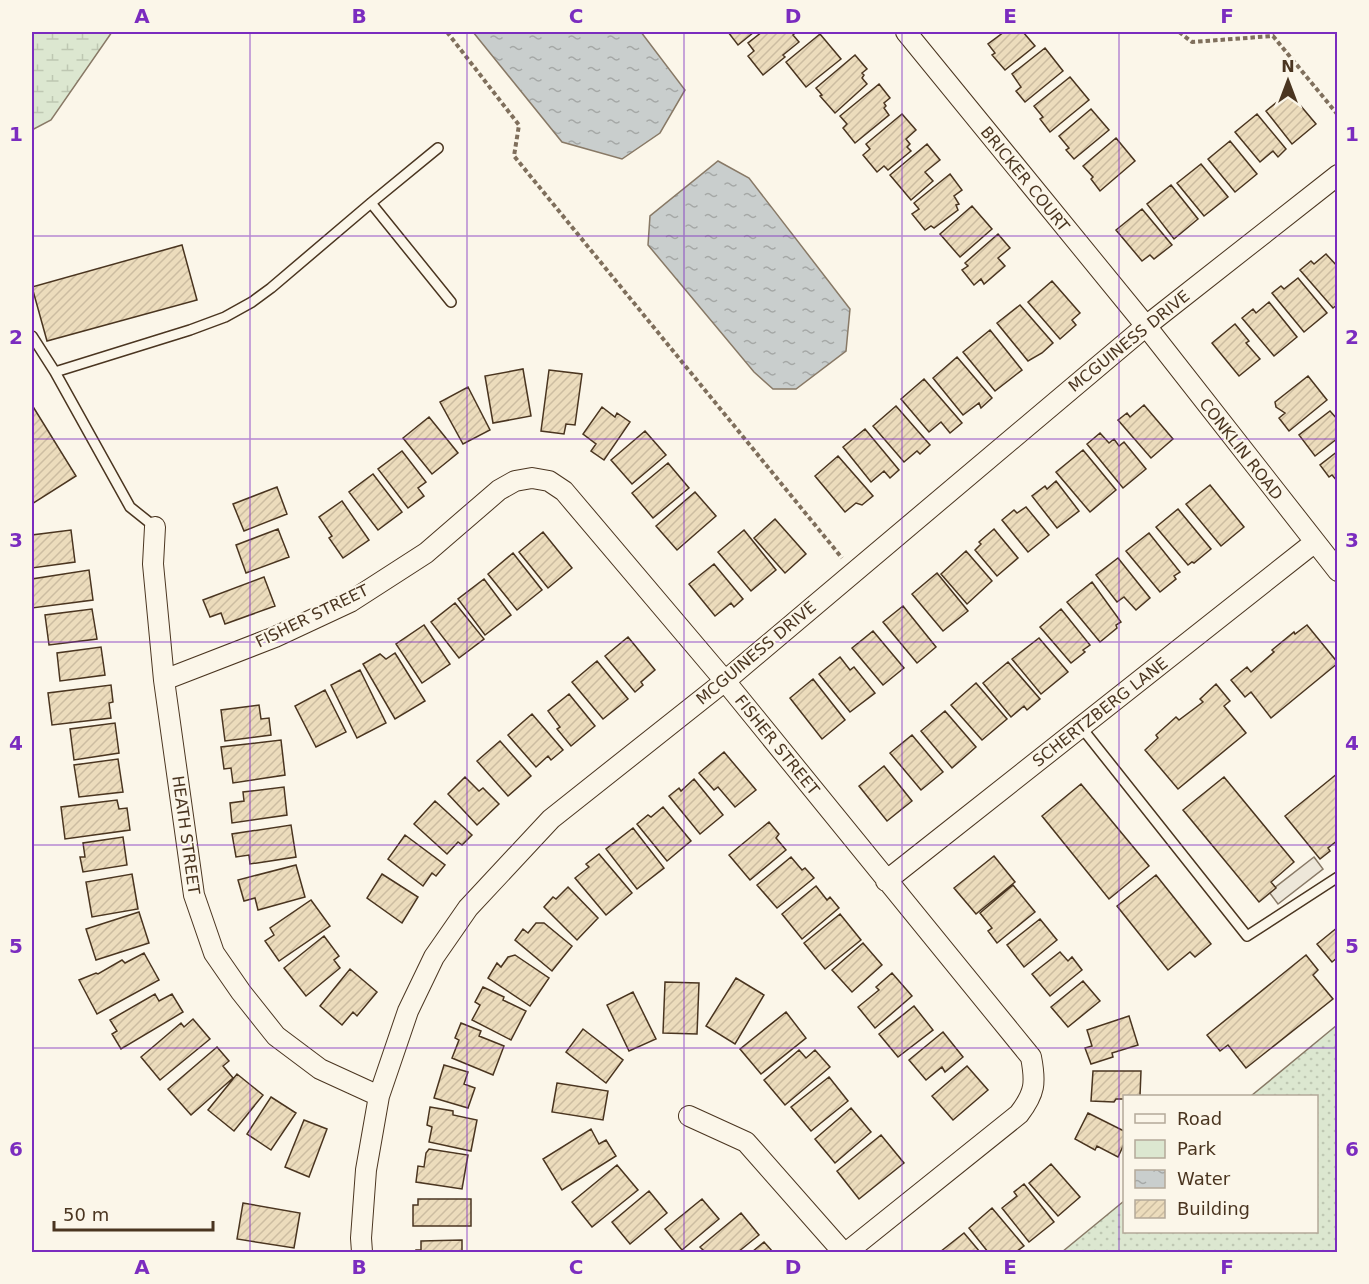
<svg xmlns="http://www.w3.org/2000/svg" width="1369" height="1284" viewBox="0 0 1369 1284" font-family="'DejaVu Sans',sans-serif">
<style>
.green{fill:url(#green-dots);stroke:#887966;stroke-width:1.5}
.wetland{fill:url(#wetland-marsh);stroke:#887966;stroke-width:1.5}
.parking{fill:#ede7d9;stroke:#887966;stroke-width:1.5}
.water{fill:url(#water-ripples);stroke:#887966;stroke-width:1.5}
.building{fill:url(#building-hatch);stroke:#4a3520;stroke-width:1.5}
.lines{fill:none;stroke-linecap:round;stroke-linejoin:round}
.service-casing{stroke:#4a3520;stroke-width:12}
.minor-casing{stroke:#4a3520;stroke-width:22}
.path{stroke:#7f6f5c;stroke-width:4;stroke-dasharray:4.5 3;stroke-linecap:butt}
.service{stroke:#fbf6e9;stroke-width:9}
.minor{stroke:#fbf6e9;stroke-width:20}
.grid{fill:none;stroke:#7b2cbf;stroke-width:1.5;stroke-opacity:0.55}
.labels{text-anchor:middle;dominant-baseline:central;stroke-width:4.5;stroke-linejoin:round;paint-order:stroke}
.street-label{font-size:16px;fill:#4a3520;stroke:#fbf6e9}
.neatline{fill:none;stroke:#7b2cbf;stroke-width:2}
.grid-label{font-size:20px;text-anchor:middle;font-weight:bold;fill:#7b2cbf}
</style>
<defs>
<pattern id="green-dots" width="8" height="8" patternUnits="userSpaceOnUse" patternTransform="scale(1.5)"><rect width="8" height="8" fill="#dce7d0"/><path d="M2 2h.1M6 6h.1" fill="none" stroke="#bec7b2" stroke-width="1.8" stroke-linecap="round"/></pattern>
<pattern id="wetland-marsh" width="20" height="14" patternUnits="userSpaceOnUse" patternTransform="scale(1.5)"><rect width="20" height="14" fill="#dce7d0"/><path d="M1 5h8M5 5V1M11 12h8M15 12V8" fill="none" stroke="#bec7b2"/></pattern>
<pattern id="water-ripples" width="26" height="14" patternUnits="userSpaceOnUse" patternTransform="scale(1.5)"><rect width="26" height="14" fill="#c9cecd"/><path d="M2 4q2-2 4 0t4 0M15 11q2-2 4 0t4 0" fill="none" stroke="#a5a8a6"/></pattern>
<pattern id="building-hatch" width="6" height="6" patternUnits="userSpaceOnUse" patternTransform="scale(1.5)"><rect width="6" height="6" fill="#ecdcbc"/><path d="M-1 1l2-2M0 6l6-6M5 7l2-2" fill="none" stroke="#ccbda1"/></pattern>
</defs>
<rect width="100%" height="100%" fill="#fbf6e9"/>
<path class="green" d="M 1337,1025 L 1337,1252 L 1062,1252 L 1124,1201 L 1124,1232 L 1316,1232 L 1316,1096 L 1251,1096 Z"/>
<path class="wetland" d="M 32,32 L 112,32 L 51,120 L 32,130 Z"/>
<path class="parking" d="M 1314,857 L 1323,869 L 1278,904 L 1269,892 Z"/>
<path class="water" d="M 473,32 L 641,32 L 685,90 L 660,133 L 622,159 L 562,142 Z
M 718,161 L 749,178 L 850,309 L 846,351 L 796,389 L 773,389 L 754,372 L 648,245 L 650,216 Z"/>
<path class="building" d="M 728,32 L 754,32 L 738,45 Z
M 762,32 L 794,32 L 795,33 L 793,35 L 799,42 L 783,55 L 785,57 L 763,75 L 748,56 L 754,51 L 748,43 Z
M 1004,32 L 1023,32 L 1035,46 L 1005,70 L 992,55 L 995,53 L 988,44 Z
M 820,34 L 841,59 L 806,87 L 786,62 Z
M 1045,48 L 1063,71 L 1025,102 L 1016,91 L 1021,87 L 1012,74 Z
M 855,55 L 867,69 L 862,73 L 864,75 L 862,78 L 867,84 L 835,113 L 820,96 L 822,95 L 816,88 Z
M 1070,77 L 1089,100 L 1050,132 L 1040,119 L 1043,117 L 1034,106 Z
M 879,84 L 890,98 L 884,103 L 886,106 L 884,108 L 889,115 L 855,143 L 843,128 L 847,124 L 840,116 Z
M 1289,92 L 1316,124 L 1292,144 L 1266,111 Z
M 1091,109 L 1109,130 L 1074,159 L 1066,150 L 1069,148 L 1059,136 Z
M 902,114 L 916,130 L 906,139 L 910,144 L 907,147 L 911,151 L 888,170 L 884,166 L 877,172 L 863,155 L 870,149 L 866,144 Z
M 1257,114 L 1286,149 L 1278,157 L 1273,151 L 1260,162 L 1235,132 Z
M 1116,138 L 1135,161 L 1100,191 L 1091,179 L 1093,177 L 1083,166 Z
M 1230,141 L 1257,174 L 1235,192 L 1208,159 Z
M 927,144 L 940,160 L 925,172 L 933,181 L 911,200 L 890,175 Z
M 1201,164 L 1228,197 L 1204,216 L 1177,183 Z
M 950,174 L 962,190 L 954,196 L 959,204 L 956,205 L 958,210 L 934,228 L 931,226 L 925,230 L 912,214 L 919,209 L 914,203 Z
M 1171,185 L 1198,219 L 1174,239 L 1147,204 Z
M 972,206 L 992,229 L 960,257 L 940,234 Z
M 1142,209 L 1172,245 L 1154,259 L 1150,255 L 1142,261 L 1116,230 Z
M 998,234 L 1010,248 L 998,258 L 1005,266 L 984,284 L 981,279 L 974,285 L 962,270 L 968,266 L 965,263 Z
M 182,245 L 197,300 L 47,341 L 32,287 Z
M 1326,254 L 1338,267 L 1338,304 L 1333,308 L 1300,270 L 1311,261 L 1314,264 Z
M 1298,278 L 1327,313 L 1304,332 L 1272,293 L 1281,286 L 1284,289 Z
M 1052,281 L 1080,313 L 1072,320 L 1076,325 L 1060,339 L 1028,302 Z
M 1269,302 L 1297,337 L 1274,356 L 1242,318 L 1253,309 L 1256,313 Z
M 1020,305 L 1053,343 L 1042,353 L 1028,361 L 997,323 Z
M 1235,324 L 1249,341 L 1246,343 L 1260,359 L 1239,376 L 1212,343 Z
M 990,330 L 1022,370 L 995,391 L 963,352 Z
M 957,357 L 992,398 L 981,408 L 979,403 L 963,415 L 933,378 Z
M 523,369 L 531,416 L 493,423 L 485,376 Z
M 549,370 L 582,374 L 575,425 L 566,424 L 564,434 L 541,431 Z
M 1308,376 L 1327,400 L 1289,431 L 1279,418 L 1285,413 L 1276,407 L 1275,402 Z
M 924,379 L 962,423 L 950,433 L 941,422 L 929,432 L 901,399 Z
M 468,387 L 490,430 L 463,444 L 440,402 Z
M 32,405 L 76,476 L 32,504 Z
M 1144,405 L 1173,439 L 1151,458 L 1118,420 L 1127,413 L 1130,417 Z
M 896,406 L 930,445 L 920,454 L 917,451 L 904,462 L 873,426 Z
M 602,407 L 615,417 L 617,413 L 630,422 L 604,460 L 591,451 L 596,444 L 583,434 Z
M 1330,411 L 1338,420 L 1338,438 L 1315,456 L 1299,435 Z
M 429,417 L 458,453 L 432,474 L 403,438 Z
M 865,429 L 899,470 L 890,478 L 884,471 L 871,482 L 843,447 Z
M 645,431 L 666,455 L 632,484 L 611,460 Z
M 1100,433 L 1109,443 L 1114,439 L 1119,446 L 1124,442 L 1146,469 L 1123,488 L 1087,444 Z
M 1083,450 L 1116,490 L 1090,512 L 1056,472 Z
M 402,451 L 426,482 L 418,488 L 424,496 L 408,508 L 378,469 Z
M 1338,451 L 1338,482 L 1332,475 L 1329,477 L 1320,465 Z
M 838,456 L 873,496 L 862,505 L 856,503 L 845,512 L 815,476 Z
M 668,463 L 689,488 L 653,518 L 632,493 Z
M 373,474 L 402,512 L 378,530 L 349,492 Z
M 1056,481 L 1079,511 L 1057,528 L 1032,496 L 1045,486 L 1047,489 Z
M 1210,485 L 1244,527 L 1221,546 L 1186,504 Z
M 277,487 L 287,514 L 244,531 L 233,504 Z
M 695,492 L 716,516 L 677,550 L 656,526 Z
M 342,501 L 369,540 L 343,558 L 329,538 L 332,536 L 319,517 Z
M 1026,507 L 1049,535 L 1028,552 L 1002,520 L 1014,510 L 1017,513 Z
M 1178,509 L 1211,549 L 1194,563 L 1192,562 L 1188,565 L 1156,527 Z
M 775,519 L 806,554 L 785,573 L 754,538 Z
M 278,529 L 289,557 L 246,573 L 236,545 Z
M 994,529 L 1018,558 L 997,576 L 975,550 L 981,544 L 979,542 Z
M 71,530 L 75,562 L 32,568 L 32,535 Z
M 744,530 L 776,570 L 751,591 L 718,552 Z
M 543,532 L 572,568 L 548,588 L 519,552 Z
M 1149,533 L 1180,572 L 1174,576 L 1176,579 L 1160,592 L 1126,551 Z
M 966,551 L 992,581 L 967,604 L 941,574 Z
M 513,553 L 542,590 L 517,610 L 488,574 Z
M 1118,558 L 1150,598 L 1136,610 L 1124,597 L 1117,602 L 1096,575 Z
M 714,564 L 743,599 L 734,607 L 731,603 L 715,616 L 689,584 Z
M 89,570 L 93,600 L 32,608 L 32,579 Z
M 937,573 L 968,611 L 943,631 L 912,594 Z
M 264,577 L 275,606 L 225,624 L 221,613 L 210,617 L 203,600 Z
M 484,579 L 511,615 L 485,635 L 458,599 Z
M 1092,582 L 1121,622 L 1116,625 L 1117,628 L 1100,642 L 1067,602 Z
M 455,603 L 484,639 L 459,658 L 431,622 Z
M 903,606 L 936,647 L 917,663 L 883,622 Z
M 92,609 L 97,639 L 49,645 L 45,615 Z
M 1061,609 L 1090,645 L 1083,650 L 1085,652 L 1071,663 L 1040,627 Z
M 424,625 L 450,664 L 422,683 L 396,644 Z
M 1307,625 L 1338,663 L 1271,718 L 1251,692 L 1245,697 L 1231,680 L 1247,667 L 1251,672 L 1274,652 L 1272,650 L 1294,632 L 1295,634 Z
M 873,631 L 904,668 L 883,685 L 852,648 Z
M 628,637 L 655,670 L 641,682 L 643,685 L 635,692 L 605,656 Z
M 1039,638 L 1068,672 L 1041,694 L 1012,659 Z
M 101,647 L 105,675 L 60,681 L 57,653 Z
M 395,653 L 425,701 L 395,719 L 363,664 L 380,654 L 386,659 Z
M 840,657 L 850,670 L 854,667 L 875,693 L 850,712 L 819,674 Z
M 597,661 L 628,699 L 603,719 L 572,682 Z
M 1008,662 L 1040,699 L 1027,710 L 1024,706 L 1011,717 L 983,683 Z
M 360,670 L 386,723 L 357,738 L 331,685 Z
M 813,679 L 845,720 L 822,739 L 790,698 Z
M 976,683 L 1007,719 L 982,740 L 951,705 Z
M 1216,684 L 1230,701 L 1224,706 L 1246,733 L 1178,789 L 1145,750 L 1158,738 L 1156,735 L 1176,717 L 1179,720 L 1203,702 L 1200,699 Z
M 111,685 L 113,702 L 109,703 L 111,718 L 52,725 L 48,693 Z
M 325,690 L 346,732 L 316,747 L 295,706 Z
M 569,694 L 595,726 L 571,746 L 557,729 L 560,727 L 548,711 Z
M 259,705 L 261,719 L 269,718 L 271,735 L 225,741 L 221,710 Z
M 945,711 L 976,747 L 952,768 L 921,731 Z
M 532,714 L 563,750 L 551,760 L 548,756 L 536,767 L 508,735 Z
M 115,723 L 119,753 L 74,760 L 70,729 Z
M 912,735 L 943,772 L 921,790 L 890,753 Z
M 281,740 L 285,775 L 233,783 L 231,768 L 224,769 L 221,747 Z
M 500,741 L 531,776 L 508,796 L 477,761 Z
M 724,752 L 756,790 L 735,807 L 718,787 L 714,790 L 699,773 Z
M 118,759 L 123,792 L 79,797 L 74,765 Z
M 884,766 L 912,801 L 887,821 L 859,786 Z
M 1338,773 L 1338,840 L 1328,848 L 1330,851 L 1320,859 L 1285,816 Z
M 465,777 L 479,791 L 483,788 L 499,804 L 477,825 L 448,794 Z
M 1224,777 L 1294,862 L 1271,882 L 1276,888 L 1259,902 L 1183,810 Z
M 694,779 L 723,815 L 700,834 L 669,796 L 679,788 L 681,791 Z
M 1081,784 L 1149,866 L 1109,899 L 1042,816 Z
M 284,787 L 287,815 L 232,823 L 230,803 L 244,801 L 243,792 Z
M 117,800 L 119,809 L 127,808 L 130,830 L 65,839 L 61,807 Z
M 435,801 L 472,835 L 462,845 L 458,842 L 447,854 L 414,824 Z
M 663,807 L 691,841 L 667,861 L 637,824 L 648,815 L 651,817 Z
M 769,822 L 779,834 L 776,838 L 786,850 L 750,880 L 729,855 Z
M 291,825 L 296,857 L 250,864 L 249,855 L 236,857 L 232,834 Z
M 633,828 L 664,868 L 637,889 L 606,849 Z
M 405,835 L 445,865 L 436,876 L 432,873 L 423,886 L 388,859 Z
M 123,837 L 127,865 L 83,872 L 80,857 L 85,857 L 83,843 Z
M 599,854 L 632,893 L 606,915 L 575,878 L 589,867 L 586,864 Z
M 994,856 L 1015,882 L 976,914 L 954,888 Z
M 791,857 L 802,870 L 805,868 L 814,878 L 777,908 L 757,885 Z
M 296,865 L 305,897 L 258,910 L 255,898 L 244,901 L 238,880 Z
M 132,874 L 138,909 L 92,917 L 86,882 Z
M 382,874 L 418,897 L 402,923 L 367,898 Z
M 1156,875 L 1211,944 L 1195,957 L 1190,952 L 1168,970 L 1117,906 Z
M 1013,885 L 1035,912 L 997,943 L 988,931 L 992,928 L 980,913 Z
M 816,886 L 827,900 L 830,897 L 839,908 L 802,939 L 782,914 Z
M 568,887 L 598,918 L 577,940 L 544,907 L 553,897 L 556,899 Z
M 311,900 L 330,926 L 279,961 L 265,941 L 274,935 L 270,928 Z
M 139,912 L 149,943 L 96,960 L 86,929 Z
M 840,914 L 861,940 L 825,969 L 804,943 Z
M 1040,919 L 1057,940 L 1024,967 L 1007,945 Z
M 536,923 L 544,923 L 572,946 L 552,971 L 515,940 L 523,929 L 528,933 Z
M 1338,927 L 1338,957 L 1332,962 L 1317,944 Z
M 324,936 L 339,956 L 334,960 L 340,968 L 306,996 L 284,968 Z
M 863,943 L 882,965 L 852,992 L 832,970 Z
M 1060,952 L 1068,961 L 1072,957 L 1082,970 L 1050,996 L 1032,974 Z
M 144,953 L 159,980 L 97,1014 L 79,980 L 96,973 L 98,974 L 122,960 L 125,963 Z
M 515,955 L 549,978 L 530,1006 L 488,978 L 497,963 L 501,967 L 508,957 Z
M 1306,955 L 1318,970 L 1313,975 L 1333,999 L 1246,1068 L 1228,1045 L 1220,1051 L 1207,1035 Z
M 350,969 L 377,992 L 357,1016 L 353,1012 L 342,1025 L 320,1006 Z
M 892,973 L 912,996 L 875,1028 L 858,1007 L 879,990 L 876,987 Z
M 736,978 L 764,995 L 735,1044 L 706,1026 Z
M 1083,981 L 1100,1001 L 1068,1027 L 1051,1007 Z
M 665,982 L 699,983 L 697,1034 L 663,1033 Z
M 483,987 L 504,997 L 503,1000 L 526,1011 L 511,1040 L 472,1020 L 480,1005 L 475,1002 Z
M 633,992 L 656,1039 L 629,1051 L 607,1005 Z
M 155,994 L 159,1001 L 172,994 L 183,1012 L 121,1049 L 112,1034 L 117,1031 L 110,1020 Z
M 914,1006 L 933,1030 L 898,1057 L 879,1034 Z
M 786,1012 L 806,1038 L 761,1074 L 740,1049 Z
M 1129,1016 L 1138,1045 L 1112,1053 L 1113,1057 L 1091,1064 L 1085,1048 L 1092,1046 L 1087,1030 Z
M 193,1019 L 210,1039 L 160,1080 L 141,1057 L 181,1023 L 184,1027 Z
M 461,1023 L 481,1031 L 479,1036 L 504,1046 L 493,1075 L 452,1058 L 459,1040 L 455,1038 Z
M 583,1029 L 623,1060 L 606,1083 L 566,1052 Z
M 943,1032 L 963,1057 L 945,1072 L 942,1067 L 926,1080 L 909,1060 Z
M 217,1047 L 229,1061 L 223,1066 L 233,1078 L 191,1115 L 168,1089 Z
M 799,1050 L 806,1058 L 815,1050 L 830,1067 L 785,1105 L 764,1080 Z
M 444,1065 L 468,1072 L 464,1084 L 475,1088 L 468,1108 L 434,1098 Z
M 967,1066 L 988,1090 L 953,1120 L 932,1096 Z
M 1093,1071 L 1141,1071 L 1140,1096 L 1124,1096 L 1124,1099 L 1116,1099 L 1114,1102 L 1091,1101 Z
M 237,1074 L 263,1095 L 234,1131 L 208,1110 Z
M 829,1077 L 848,1101 L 811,1131 L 791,1107 Z
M 557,1083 L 608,1091 L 603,1120 L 552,1112 Z
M 271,1097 L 296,1113 L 271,1150 L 247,1134 Z
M 430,1107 L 453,1111 L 453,1115 L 477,1120 L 471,1151 L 429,1142 L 432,1127 L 427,1125 Z
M 851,1108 L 871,1132 L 835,1163 L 815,1139 Z
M 1088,1113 L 1124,1131 L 1124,1144 L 1118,1157 L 1097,1146 L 1095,1150 L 1075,1139 Z
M 304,1120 L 327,1129 L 309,1177 L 285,1167 Z
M 591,1129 L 599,1144 L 606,1140 L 616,1156 L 562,1190 L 543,1159 Z
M 881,1135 L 904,1163 L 859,1199 L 837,1171 Z
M 429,1149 L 468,1155 L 462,1189 L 416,1182 L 418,1166 L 424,1167 L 426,1153 Z
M 1051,1164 L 1080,1197 L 1058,1216 L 1029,1183 Z
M 617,1165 L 638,1190 L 592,1227 L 572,1202 Z
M 1024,1184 L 1054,1222 L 1029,1242 L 1002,1208 L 1017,1196 L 1014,1192 Z
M 649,1191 L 667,1213 L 630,1244 L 612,1222 Z
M 418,1199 L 471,1199 L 471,1226 L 413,1226 L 413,1205 L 418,1205 Z
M 702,1199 L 719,1219 L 682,1250 L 665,1229 Z
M 243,1203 L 300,1213 L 294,1248 L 237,1239 Z
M 992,1208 L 1024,1246 L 1016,1252 L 988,1252 L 969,1228 Z
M 741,1213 L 759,1235 L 738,1252 L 705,1252 L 700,1247 Z
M 964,1233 L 980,1252 L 940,1252 Z
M 462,1240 L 462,1252 L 416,1252 L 416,1250 L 421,1250 L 421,1241 Z
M 764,1242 L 773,1252 L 752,1252 Z"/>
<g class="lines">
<g class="service-casing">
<path id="service" d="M 371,203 L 451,302
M 32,336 L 55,372 L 130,507 L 155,527
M 55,372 L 190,330 L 225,317 L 252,302 L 271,288 L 371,203 L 438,148
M 1081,727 L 1247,936 L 1338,877"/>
</g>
<g class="minor-casing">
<path id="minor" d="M 906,32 L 1146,326 L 1338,571
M 155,527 L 153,564 L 164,680 L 194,895 L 214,953 L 241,992 L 276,1036 L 320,1069 L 379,1096
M 164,680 L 275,637 L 350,602 L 426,553 L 499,490 L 515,481 L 532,478 L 549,481 L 564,491 L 725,681 L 1031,1057 C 1036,1083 1035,1093 1019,1114 L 847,1252
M 886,881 L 1315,542
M 689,1116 L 746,1142 L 843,1252
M 362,1252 L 361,1238 L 366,1170 L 379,1096 L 408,1011 L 434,957 L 468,908 L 551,819 L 725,681 L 1146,326 L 1338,175"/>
</g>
<path class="path" d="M 447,32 L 519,125 L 514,156 L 842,558
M 1179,32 L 1192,42 L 1273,36 L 1338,115"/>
<use href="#service" class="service"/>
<use href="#minor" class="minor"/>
</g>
<path class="grid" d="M 250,32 L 250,1252M 467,32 L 467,1252M 684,32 L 684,1252M 902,32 L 902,1252M 1119,32 L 1119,1252M 32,236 L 1338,236M 32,439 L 1338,439M 32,642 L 1338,642M 32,845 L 1338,845M 32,1048 L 1338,1048"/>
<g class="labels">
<g class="street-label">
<text transform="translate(1025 179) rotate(51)">BRICKER COURT</text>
<text transform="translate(1129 341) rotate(-39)">MCGUINESS DRIVE</text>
<text transform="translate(1241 449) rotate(52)">CONKLIN ROAD</text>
<text transform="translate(312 616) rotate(-26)">FISHER STREET</text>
<text transform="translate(756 653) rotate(-40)">MCGUINESS DRIVE</text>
<text transform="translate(1100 712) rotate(-38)">SCHERTZBERG LANE</text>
<text transform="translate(777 745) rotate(51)">FISHER STREET</text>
<text transform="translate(186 835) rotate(82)">HEATH STREET</text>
</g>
</g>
<rect width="1369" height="1284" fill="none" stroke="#fbf6e9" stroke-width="66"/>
<rect x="1123" y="1095" width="195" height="138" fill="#fbf6e9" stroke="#b4a999" stroke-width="1.5"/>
<rect x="1135" y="1114" width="30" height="9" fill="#fbf6e9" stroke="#b4a999" stroke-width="1.5"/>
<text x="1177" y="1125" font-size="18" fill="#4a3520">Road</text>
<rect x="1135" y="1140" width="30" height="18" fill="#dce7d0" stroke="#b4a999" stroke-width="1.5"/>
<text x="1177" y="1155" font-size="18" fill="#4a3520">Park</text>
<rect x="1135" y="1170" width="30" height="18" fill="url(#water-ripples)" stroke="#b4a999" stroke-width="1.5"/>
<text x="1177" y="1185" font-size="18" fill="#4a3520">Water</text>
<rect x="1135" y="1200" width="30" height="18" fill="url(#building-hatch)" stroke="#b4a999" stroke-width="1.5"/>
<text x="1177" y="1215" font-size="18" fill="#4a3520">Building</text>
<g transform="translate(1288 81)" stroke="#fbf6e9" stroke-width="4.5" paint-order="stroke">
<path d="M0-4.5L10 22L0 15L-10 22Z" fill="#4a3520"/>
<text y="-9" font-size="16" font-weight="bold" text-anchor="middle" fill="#4a3520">N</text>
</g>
<path d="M54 1221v9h159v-9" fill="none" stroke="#4a3520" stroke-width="3"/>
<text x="63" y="1221" font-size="18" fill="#4a3520" stroke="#fbf6e9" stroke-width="4.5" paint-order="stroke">50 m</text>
<rect x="33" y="33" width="1303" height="1218" class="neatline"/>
<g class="grid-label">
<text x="142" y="23">A</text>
<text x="359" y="23">B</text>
<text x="576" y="23">C</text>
<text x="793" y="23">D</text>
<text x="1010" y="23">E</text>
<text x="1227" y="23">F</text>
<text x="16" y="141">1</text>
<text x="1352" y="141">1</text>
<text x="16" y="344">2</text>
<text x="1352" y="344">2</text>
<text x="16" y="547">3</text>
<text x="1352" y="547">3</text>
<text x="16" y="750">4</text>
<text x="1352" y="750">4</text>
<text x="16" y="953">5</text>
<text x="1352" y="953">5</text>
<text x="16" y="1156">6</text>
<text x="1352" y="1156">6</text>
<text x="142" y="1274">A</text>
<text x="359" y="1274">B</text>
<text x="576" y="1274">C</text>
<text x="793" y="1274">D</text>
<text x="1010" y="1274">E</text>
<text x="1227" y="1274">F</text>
</g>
</svg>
